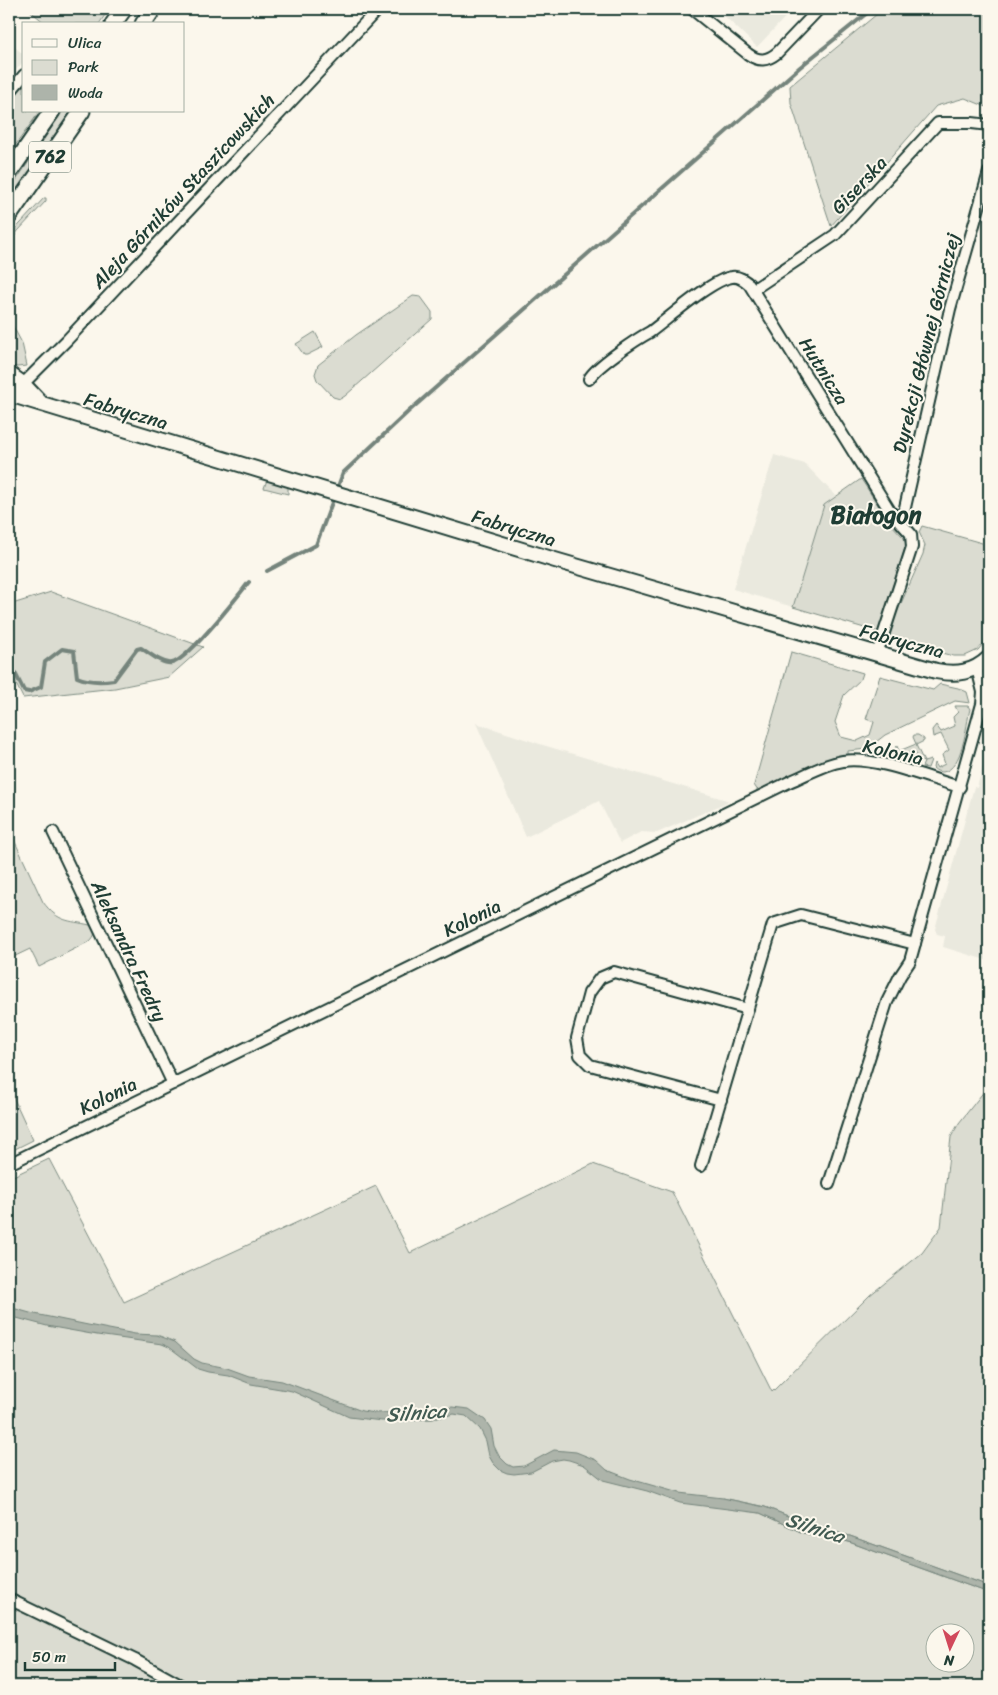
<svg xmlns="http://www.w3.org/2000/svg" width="998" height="1695" viewBox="0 0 998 1695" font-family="Sriracha,sans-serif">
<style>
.built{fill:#eae9de}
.green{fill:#dbdcd1;stroke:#7d8c82;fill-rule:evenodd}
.water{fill:#adb4aa;stroke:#74847b}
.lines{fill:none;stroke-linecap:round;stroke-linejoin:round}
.stream{stroke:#74847b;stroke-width:4}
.street-casing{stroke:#1f3d34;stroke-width:14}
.secondary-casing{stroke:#1f3d34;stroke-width:18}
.primary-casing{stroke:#1f3d34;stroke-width:19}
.street{stroke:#fbf7ec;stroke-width:10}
.secondary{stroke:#fbf7ec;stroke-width:14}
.primary{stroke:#fbf7ec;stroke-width:15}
.labels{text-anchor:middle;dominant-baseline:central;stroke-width:4;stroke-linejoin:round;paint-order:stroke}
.shield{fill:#fbf7ec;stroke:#61756b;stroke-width:1}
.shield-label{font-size:18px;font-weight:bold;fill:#1f3d34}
.street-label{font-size:19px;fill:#1f3d34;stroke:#fbf7ec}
.water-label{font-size:20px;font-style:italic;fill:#425b52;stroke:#fbf7ec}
.district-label{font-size:24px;font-weight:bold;fill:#1f3d34;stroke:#fbf7ec}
</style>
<rect width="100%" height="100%" fill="#fbf7ec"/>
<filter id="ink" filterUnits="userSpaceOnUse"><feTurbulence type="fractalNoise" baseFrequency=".02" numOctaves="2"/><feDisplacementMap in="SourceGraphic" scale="10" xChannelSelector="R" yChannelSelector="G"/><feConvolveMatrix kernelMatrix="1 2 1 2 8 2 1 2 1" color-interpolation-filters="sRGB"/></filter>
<g filter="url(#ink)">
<path class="built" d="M 717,9 L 793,9 L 757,47 Z
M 9,42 L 24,55 L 24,61 L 9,78 Z
M 774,455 L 805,464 L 836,496 L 824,505 L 793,607 L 733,589 Z
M 476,723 L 543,745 L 730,801 L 657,833 L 641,832 L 620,843 L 599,801 L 526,837 Z
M 984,761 L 989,763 L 989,961 L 943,947 L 945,936 L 937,934 L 935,929 L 974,787 L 977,788 Z"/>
<path class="green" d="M 28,9 L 109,9 L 99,24 L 46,24 Z
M 883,9 L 989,9 L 989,108 L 965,98 L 936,106 L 831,226 L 791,103 L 790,86 Z
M 24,85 L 24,111 L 40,111 L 9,154 L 9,103 Z
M 63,111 L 72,111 L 9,203 L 9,191 Z
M 44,198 L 46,198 L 46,201 L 18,231 L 9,244 L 9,236 Z
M 413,296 L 421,297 L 432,312 L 432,319 L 345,396 L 340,399 L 333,397 L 317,380 L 315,374 L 318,365 L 356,335 Z
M 9,319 L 22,343 L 27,366 L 17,367 L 9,365 Z
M 315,332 L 323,347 L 307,355 L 304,355 L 296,344 Z
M 861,479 L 889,522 L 904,538 L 906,545 L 878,632 L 793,607 L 824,505 Z
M 267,480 L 288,486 L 288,494 L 264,488 Z
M 922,526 L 989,545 L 989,629 L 984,643 L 978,650 L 965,656 L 953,656 L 889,639 L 890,628 L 923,554 L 925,545 L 919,532 Z
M 51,592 L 203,647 L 169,677 L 115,688 L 23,698 L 9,670 L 9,605 Z
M 791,652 L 863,673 L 861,679 L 844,695 L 835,722 L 841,737 L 857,741 L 870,735 L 874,722 L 866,719 L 880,676 L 933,690 L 940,684 L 958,688 L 967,692 L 970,703 L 955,701 L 885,735 L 867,749 L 848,751 L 848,754 L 818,763 L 758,791 L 754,785 Z
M 955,706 L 968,706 L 970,709 C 966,725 963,769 943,772 C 939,772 936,771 933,768 L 934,763 L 937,768 L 945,764 L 942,755 L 949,750 L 941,734 L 933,737 L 932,730 L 936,725 L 941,732 L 955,726 L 953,717 L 958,712 Z
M 914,735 L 918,735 L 924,739 L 924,741 L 916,745 L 924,762 L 931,760 L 928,768 L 922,767 L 924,762 L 916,759 L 913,764 L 916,754 L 913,751 L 910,752 L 905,762 L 904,761 L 907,755 L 899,753 L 897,759 L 893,751 L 897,746 L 899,751 L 916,744 L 913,737 Z
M 9,829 L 43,902 C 59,923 68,920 90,925 L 93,926 C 96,932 95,936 90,941 L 39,967 L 30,949 L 9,959 Z
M 989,1085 L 989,1586 L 850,1536 L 816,1527 L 765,1507 L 723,1498 L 721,1506 L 760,1513 L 803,1533 L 832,1538 L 849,1542 L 989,1593 L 989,1686 L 9,1686 L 9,1178 L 49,1159 L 124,1302 L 376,1186 L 410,1253 L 593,1164 L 672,1192 L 772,1392 L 870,1295 L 922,1253 L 941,1227 L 951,1137 L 959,1123 ZM 936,1632 L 966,1632 L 966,1662 L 936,1662 Z
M 9,1088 L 33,1140 L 9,1152 Z"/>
<path class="water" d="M 9,1307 L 30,1313 L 88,1325 L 135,1334 L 157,1335 L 175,1342 L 194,1359 L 202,1363 L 227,1368 L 249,1376 L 282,1381 L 362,1411 L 375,1413 L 408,1412 L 426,1412 L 452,1407 L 469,1409 L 485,1420 L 491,1429 L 494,1446 L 499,1456 L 507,1464 L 513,1467 L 524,1466 L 554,1450 L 576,1452 L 596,1460 L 607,1470 L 630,1479 L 679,1493 L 723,1498 L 765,1507 L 816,1527 L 850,1536 L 989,1586 L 989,1593 L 849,1542 L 832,1538 L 803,1533 L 760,1513 L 680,1503 L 647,1491 L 603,1480 L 584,1465 L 569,1460 L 563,1459 L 552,1461 L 531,1472 L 514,1474 L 507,1473 L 500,1470 L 493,1463 L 489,1456 L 486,1441 L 480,1429 L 466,1416 L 454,1414 L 433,1419 L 382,1421 L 349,1417 L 292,1391 L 251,1384 L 228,1375 L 208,1372 L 198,1369 L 169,1347 L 162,1344 L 97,1335 L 47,1326 L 9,1316 Z"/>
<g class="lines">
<path class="stream" d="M 267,571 L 316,545 L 343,473 L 408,412 L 800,67 L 872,9
M 9,668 L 12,667 L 24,691 L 29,692 L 41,687 L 45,662 L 62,649 L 74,651 L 77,677 C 89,682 101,682 114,680 L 137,649 L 141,648 C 149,653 163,665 172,663 C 189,659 236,598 249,582"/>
<g class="street-casing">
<path id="street" d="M 692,9 L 748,54 C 759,62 767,61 777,53 L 819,9
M 9,93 L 24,75
M 754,289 L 835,235 L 938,123 L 972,123 L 989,125
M 589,379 C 596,366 637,339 650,332 C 668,319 712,279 732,277 C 739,276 744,280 749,284 L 890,511 L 911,534 L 912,547 L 877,654
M 19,388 L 67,340 L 378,9
M 899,521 L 904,512 L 950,309 L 989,172
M 53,832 L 173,1084
M 721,1100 L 590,1065 L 580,1055 L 577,1038 L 589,993 L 600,978 L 614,972 L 748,1009
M 9,1164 L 789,782 C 806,775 824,764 843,761 C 874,756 928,778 960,787
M 701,1166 L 773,924 L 801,915 L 915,944
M 829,1184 L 887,1002 L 900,976 L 910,961 L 982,704 L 983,692 L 977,668
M 9,1599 L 135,1660 L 182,1686"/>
</g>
<g class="secondary-casing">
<path id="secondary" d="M 9,374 L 23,384 L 41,403
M 9,394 L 555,560 L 936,671 C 957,675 973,673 989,658"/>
</g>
<g class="primary-casing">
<path id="primary" d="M 113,24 L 124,9
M 143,24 L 153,9
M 9,173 L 52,111
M 9,216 L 82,111"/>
</g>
<use href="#street" class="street"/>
<use href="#secondary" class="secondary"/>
<use href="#primary" class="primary"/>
</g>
</g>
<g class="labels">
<rect class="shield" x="29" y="141.5" width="42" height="31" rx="4"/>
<g class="shield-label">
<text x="50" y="157">762</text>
</g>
<g class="street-label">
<text transform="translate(859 185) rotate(-47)">Giserska</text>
<text transform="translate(183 191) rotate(-47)">Aleja Górników Staszicowskich</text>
<text transform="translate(926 343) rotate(-76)">Dyrekcji Głównej Górniczej</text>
<text transform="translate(824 371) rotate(58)">Hutnicza</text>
<text transform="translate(126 411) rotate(17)">Fabryczna</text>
<text transform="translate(514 528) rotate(17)">Fabryczna</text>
<text transform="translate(902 641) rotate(15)">Fabryczna</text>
<text transform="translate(893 752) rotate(13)">Kolonia</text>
<text transform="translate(472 918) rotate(-26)">Kolonia</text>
<text transform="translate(129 951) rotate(65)">Aleksandra Fredry</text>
<text transform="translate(108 1096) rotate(-26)">Kolonia</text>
</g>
<g class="water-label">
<text transform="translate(416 1413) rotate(-4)">Silnica</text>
<text transform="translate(815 1528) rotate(18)">Silnica</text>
</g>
<g class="district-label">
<text x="876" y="515">Białogon</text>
</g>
</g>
<rect width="998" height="1695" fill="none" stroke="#fbf7ec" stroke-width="30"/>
<rect x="15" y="15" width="968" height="1665" fill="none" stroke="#1f3d34" stroke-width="2" filter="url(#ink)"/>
<rect x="22" y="22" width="162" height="90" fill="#fbf7ec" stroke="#a3ada2"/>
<rect x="32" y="39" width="25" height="8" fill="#fbf7ec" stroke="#a3ada2"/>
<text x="68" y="48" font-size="15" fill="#1f3d34">Ulica</text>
<rect x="32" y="60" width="25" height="15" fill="#dbdcd1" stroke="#a3ada2"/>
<text x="68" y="72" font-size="15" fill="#1f3d34">Park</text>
<rect x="32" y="85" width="25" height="15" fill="#adb4aa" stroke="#a3ada2"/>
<text x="68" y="98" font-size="15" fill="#1f3d34">Woda</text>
<g transform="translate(950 1648) rotate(184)"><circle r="24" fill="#fbf7ec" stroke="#a3ada2"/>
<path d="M0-4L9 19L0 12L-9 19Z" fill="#d1495b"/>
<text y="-8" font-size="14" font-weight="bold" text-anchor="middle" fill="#1f3d34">N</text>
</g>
<path d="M25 1662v8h90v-8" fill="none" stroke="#1f3d34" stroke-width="2.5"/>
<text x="32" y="1662" font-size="15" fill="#1f3d34" stroke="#fbf7ec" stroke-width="4" paint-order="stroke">50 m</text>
</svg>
